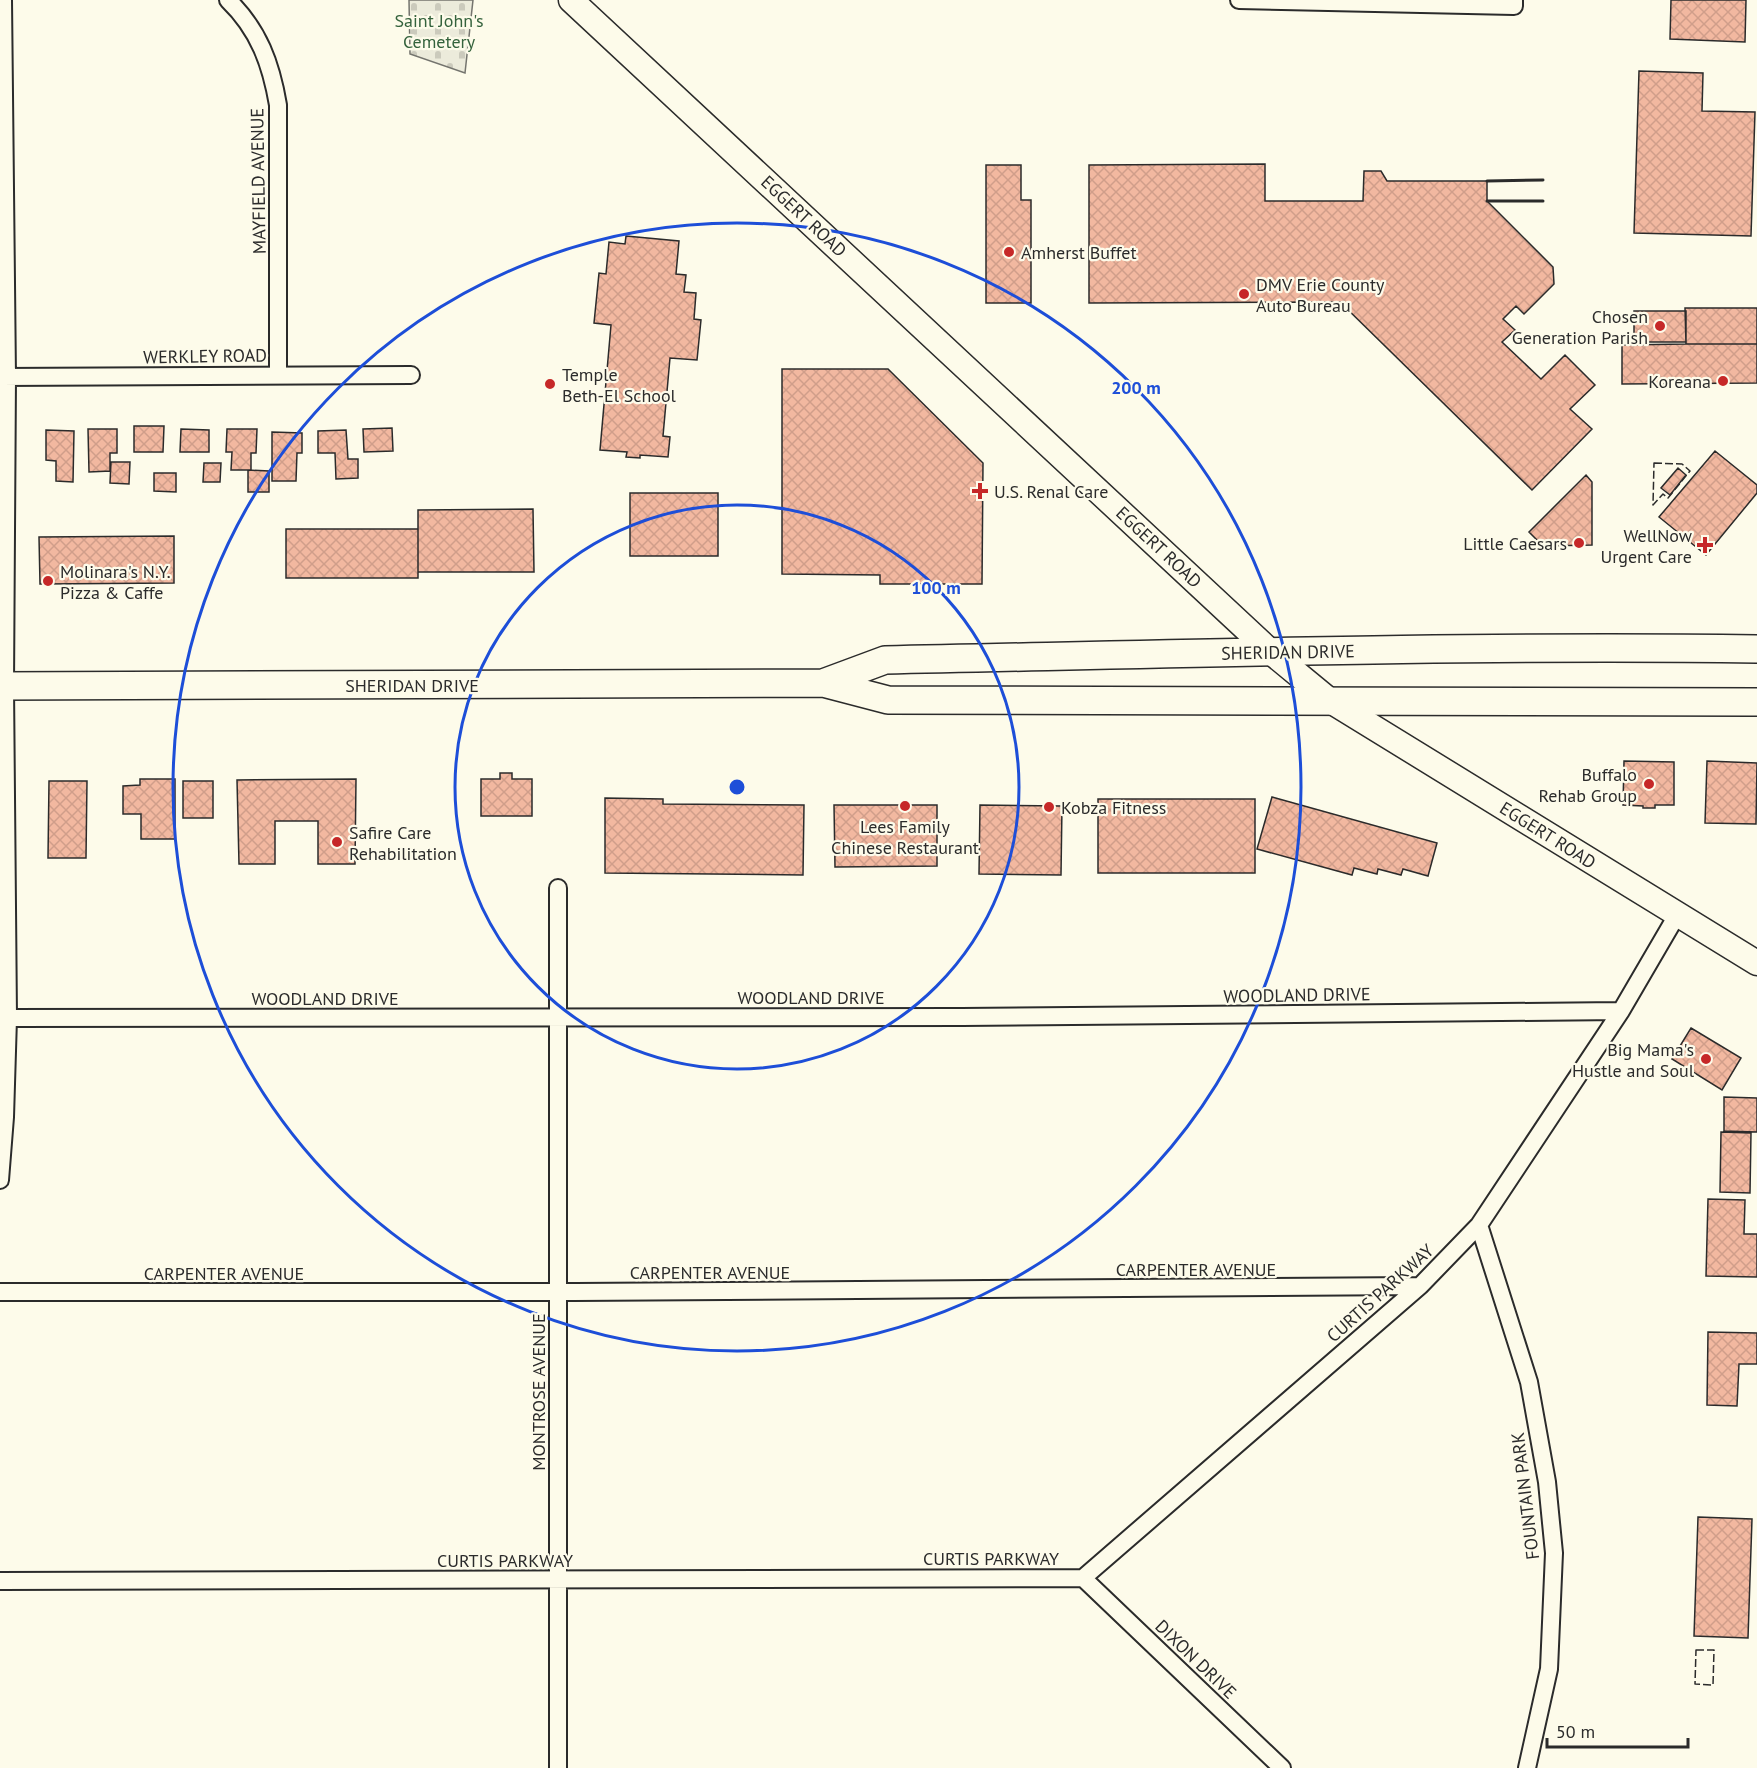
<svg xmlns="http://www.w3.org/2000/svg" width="1757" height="1768" viewBox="0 0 1757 1768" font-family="'PT Sans',sans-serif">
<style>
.cemetery{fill:url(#cemetery-stones);stroke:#74746e;stroke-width:1.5}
.building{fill:url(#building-cross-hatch);stroke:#2b2b2b;stroke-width:1.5}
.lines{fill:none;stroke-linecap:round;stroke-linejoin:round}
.street-casing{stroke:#2b2b2b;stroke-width:20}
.secondary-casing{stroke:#2b2b2b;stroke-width:27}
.primary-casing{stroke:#2b2b2b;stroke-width:30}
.street{stroke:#fdfbea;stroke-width:16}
.secondary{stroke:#fdfbea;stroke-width:24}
.primary{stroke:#fdfbea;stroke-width:27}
.fence{stroke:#2b2b2b;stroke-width:1.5;stroke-dasharray:8 3;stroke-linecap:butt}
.wall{stroke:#2b2b2b;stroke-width:3}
.ring{fill:none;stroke:#1d4ed8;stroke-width:3}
.poi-dot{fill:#c62828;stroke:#fdfbea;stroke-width:2}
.labels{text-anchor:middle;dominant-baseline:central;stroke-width:4.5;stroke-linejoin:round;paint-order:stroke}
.park-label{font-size:18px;fill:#34623c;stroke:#fdfbea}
.street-label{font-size:18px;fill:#2b2b2b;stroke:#fdfbea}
.poi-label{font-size:18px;fill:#2b2b2b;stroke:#fdfbea;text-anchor:start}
.centre{fill:#1d4ed8;stroke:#fdfbea;stroke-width:3}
.ring-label{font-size:18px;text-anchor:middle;font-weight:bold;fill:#1d4ed8;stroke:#fdfbea;stroke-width:4.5;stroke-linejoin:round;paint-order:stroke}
</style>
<defs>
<pattern id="cemetery-stones" width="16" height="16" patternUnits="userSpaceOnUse" patternTransform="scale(1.5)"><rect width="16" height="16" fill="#ecebdb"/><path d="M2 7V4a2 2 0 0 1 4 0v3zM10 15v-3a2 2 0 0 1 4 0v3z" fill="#cbcabc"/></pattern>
<pattern id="building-cross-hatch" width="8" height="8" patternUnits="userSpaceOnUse" patternTransform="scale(1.5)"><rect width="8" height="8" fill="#f2b8a0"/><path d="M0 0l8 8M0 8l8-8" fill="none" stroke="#d09e8a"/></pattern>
</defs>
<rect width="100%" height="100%" fill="#fdfbea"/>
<path class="cemetery" d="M 409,0 L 473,0 L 465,73 L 410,54 Z"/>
<path class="building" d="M 1671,0 L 1746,0 L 1745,42 L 1670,39 Z
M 1639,71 L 1703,73 L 1702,111 L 1755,112 L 1751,236 L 1634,233 Z
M 1265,164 L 1265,201 L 1363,201 L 1364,171 L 1381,171 L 1387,181 L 1487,181 L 1487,201 L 1553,267 L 1554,284 L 1524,314 L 1516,306 L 1503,319 L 1515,330 L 1502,342 L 1541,379 L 1565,355 L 1595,385 L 1570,409 L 1592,429 L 1532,490 L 1340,302 L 1089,303 L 1089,165 Z
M 986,165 L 1021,165 L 1021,200 L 1031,200 L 1031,303 L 986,303 Z
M 626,236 L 679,241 L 676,274 L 686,275 L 684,292 L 696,293 L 694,319 L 701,320 L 697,360 L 670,358 L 663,436 L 670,437 L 668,457 L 640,455 L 640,458 L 626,457 L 627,452 L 600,450 L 611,325 L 594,323 L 599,273 L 606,274 L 609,242 L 625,244 Z
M 1685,308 L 1757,308 L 1757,344 L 1686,344 Z
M 1634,311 L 1686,311 L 1686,342 L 1634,342 Z
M 1686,344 L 1757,344 L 1757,383 L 1622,384 L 1622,345 Z
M 782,369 L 888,369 L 983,463 L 982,584 L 880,584 L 880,575 L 782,574 Z
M 134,426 L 164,426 L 163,452 L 134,452 Z
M 392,428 L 393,451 L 364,452 L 363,429 Z
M 88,429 L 117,429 L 117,453 L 110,453 L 110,471 L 89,472 Z
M 181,429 L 209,430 L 209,452 L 180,452 Z
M 227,429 L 257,429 L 256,453 L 251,453 L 251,470 L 231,470 L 232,452 L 226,452 Z
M 46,430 L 74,431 L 73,482 L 56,481 L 56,461 L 46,460 Z
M 346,430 L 348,459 L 358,459 L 358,478 L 336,479 L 335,453 L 318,453 L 318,431 Z
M 272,432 L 302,433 L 302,453 L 297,453 L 296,481 L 272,481 Z
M 1715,451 L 1757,485 L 1757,493 L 1706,555 L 1659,517 Z
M 111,462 L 130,462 L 129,484 L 110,483 Z
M 204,463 L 221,463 L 220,482 L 203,482 Z
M 1678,468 L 1686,475 L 1670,495 L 1661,488 Z
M 248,470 L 269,471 L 269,492 L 248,492 Z
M 154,473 L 176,473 L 176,492 L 154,491 Z
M 1586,475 L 1592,482 L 1592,545 L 1543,546 L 1529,532 Z
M 630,493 L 718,493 L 718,556 L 630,556 Z
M 533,509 L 534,572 L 418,572 L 418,510 Z
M 286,529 L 418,529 L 418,578 L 286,578 Z
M 174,536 L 174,583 L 40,584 L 39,537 Z
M 1624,761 L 1674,762 L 1674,805 L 1655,805 L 1655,808 L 1643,808 L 1643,806 L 1623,805 Z
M 1707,761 L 1757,763 L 1756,824 L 1705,823 Z
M 500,773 L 512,773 L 512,779 L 532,779 L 532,816 L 481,816 L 481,779 L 500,779 Z
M 140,779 L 175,779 L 175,839 L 141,839 L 141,814 L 123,814 L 123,786 L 140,785 Z
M 356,779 L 355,864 L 318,864 L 318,821 L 275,821 L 275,864 L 239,864 L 237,780 Z
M 49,781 L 87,781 L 86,858 L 48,858 Z
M 183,781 L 213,781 L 213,818 L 183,818 Z
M 1272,797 L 1437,843 L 1428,876 L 1403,869 L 1401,875 L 1378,869 L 1377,874 L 1354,868 L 1352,875 L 1257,849 Z
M 605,798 L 663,799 L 663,804 L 804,805 L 803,875 L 605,873 Z
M 1098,799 L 1255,799 L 1255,873 L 1098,873 Z
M 834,805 L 937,805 L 937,866 L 835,867 Z
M 980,805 L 1062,806 L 1061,875 L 979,874 Z
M 1691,1028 L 1741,1058 L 1722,1090 L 1672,1059 Z
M 1724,1097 L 1757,1098 L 1757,1132 L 1724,1131 Z
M 1721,1132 L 1751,1133 L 1750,1193 L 1720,1192 Z
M 1708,1199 L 1745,1200 L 1744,1234 L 1757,1234 L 1757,1277 L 1706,1276 Z
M 1708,1332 L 1757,1333 L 1757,1364 L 1739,1364 L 1737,1406 L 1707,1405 Z
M 1698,1517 L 1752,1519 L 1748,1638 L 1694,1636 Z"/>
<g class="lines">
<g class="street-casing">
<path id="street" d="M 228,0 C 259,30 271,64 278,105 L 278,375
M 1239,0 L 1514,6 L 1514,0
M 0,377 L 411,375
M 558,888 L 558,1768
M 0,1018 L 962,1017 L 1621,1011
M 0,1180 L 5,1117 L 8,1018 L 5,686 L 7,377 L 3,0
M 1479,1225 L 1529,1382 L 1547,1482 L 1554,1553 L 1549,1669 L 1527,1768
M 0,1292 L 575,1292 L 1420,1286
M 1083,1578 L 1282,1768
M 0,1581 L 1083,1578 L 1420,1286 L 1479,1225 L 1621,1011 L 1677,915"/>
</g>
<g class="secondary-casing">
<path id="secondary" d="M 571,0 L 1272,653 L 1329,700 L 1757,963"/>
</g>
<g class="primary-casing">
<path id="primary" d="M 823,683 L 885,660 C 1175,654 1466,645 1757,649
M 0,686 L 823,683 L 888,700 L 1757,702"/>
</g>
<use href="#street" class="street"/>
<use href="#secondary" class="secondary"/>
<use href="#primary" class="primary"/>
<path class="fence" d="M 1654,463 L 1682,464 L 1690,471 L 1668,498 L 1663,494 L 1653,505 Z
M 1696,1650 L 1714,1650 L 1713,1685 L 1695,1684 Z"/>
<path class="wall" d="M 1487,181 L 1543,180
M 1487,201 L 1543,201"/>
</g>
<g class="ring">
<circle cx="737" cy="787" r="282"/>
<circle cx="737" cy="787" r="564"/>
</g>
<g class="poi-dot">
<circle cx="1009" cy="252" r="6"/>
<circle cx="1244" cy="294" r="6"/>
<circle cx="1660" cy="326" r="6"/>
<circle cx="1723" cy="381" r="6"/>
<circle cx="550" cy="384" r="6"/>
<path d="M977 482h6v6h6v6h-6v6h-6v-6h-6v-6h6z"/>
<circle cx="1579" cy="543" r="6"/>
<path d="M1702 536h6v6h6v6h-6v6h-6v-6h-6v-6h6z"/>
<circle cx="48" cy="581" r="6"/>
<circle cx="1649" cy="784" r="6"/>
<circle cx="905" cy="806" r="6"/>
<circle cx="1049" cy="807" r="6"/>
<circle cx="337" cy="842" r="6"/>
<circle cx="1706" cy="1059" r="6"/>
</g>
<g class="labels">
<g class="park-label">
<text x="439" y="20">Saint John's<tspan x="439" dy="21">Cemetery</tspan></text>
</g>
<g class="street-label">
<text transform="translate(258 181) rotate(-91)">MAYFIELD AVENUE</text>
<text transform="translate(804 216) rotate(43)">EGGERT ROAD</text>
<text transform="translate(205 356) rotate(-1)">WERKLEY ROAD</text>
<text transform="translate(1159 547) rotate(43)">EGGERT ROAD</text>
<text transform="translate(1288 652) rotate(-1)">SHERIDAN DRIVE</text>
<text x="412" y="685">SHERIDAN DRIVE</text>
<text transform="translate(1548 835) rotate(32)">EGGERT ROAD</text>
<text transform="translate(1297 995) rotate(-1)">WOODLAND DRIVE</text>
<text x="811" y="997">WOODLAND DRIVE</text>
<text x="325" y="998">WOODLAND DRIVE</text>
<text x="1196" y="1269">CARPENTER AVENUE</text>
<text x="710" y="1272">CARPENTER AVENUE</text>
<text x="224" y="1273">CARPENTER AVENUE</text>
<text transform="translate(1380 1293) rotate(-42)">CURTIS PARKWAY</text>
<text transform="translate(538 1392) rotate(-90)">MONTROSE AVENUE</text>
<text transform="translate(1525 1496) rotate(-97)">FOUNTAIN PARK</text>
<text x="991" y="1558">CURTIS PARKWAY</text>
<text x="505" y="1560">CURTIS PARKWAY</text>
<text transform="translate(1196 1659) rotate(44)">DIXON DRIVE</text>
</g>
<g class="poi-label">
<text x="1021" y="252">Amherst Buffet</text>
<text x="1256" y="284">DMV Erie County<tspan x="1256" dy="21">Auto Bureau</tspan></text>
<text x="1648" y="316" text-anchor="end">Chosen<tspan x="1648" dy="21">Generation Parish</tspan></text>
<text x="562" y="374">Temple<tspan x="562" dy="21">Beth-El School</tspan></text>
<text x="1711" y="381" text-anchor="end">Koreana</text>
<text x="994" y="491">U.S. Renal Care</text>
<text x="1692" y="535" text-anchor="end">WellNow<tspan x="1692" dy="21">Urgent Care</tspan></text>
<text x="1567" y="543" text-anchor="end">Little Caesars</text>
<text x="60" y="571">Molinara's N.Y.<tspan x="60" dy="21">Pizza &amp; Caffe</tspan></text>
<text x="1637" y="774" text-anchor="end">Buffalo<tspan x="1637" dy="21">Rehab Group</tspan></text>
<text x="1061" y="807">Kobza Fitness</text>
<text x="905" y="826" text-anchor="middle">Lees Family<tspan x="905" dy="21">Chinese Restaurant</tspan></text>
<text x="349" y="832">Safire Care<tspan x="349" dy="21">Rehabilitation</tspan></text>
<text x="1694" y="1049" text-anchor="end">Big Mama's<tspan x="1694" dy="21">Hustle and Soul</tspan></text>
</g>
</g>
<circle cx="737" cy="787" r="9" class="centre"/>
<g class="ring-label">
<text x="1136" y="394">200 m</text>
<text x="936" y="594">100 m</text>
</g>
<path d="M1547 1738v9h141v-9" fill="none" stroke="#2b2b2b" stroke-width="3"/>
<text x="1556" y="1738" font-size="18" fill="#2b2b2b" stroke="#fdfbea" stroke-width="4.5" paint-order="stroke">50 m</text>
</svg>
